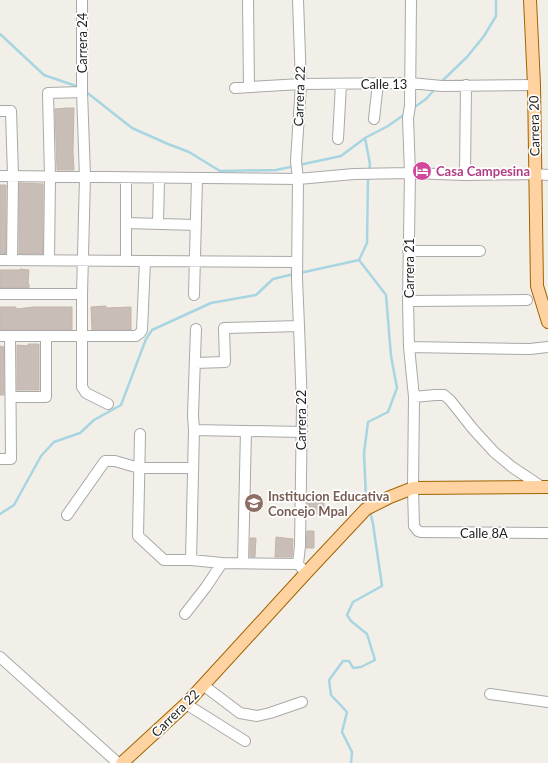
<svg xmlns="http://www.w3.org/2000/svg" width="548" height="763" viewBox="0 0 548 763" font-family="Lato,sans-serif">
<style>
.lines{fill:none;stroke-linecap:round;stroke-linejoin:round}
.stream{stroke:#a7d6e2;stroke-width:2.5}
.building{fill:#c8beb7;stroke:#c5b5a9}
.minor-casing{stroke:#a9a9a9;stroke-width:12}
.major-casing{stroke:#a06500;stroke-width:14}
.minor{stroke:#fff;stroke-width:10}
.major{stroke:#ffd3a1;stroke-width:12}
.labels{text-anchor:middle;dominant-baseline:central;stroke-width:3.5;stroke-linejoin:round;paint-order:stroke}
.street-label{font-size:13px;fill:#222;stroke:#fff}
.hotel-label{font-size:13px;font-weight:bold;fill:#b23c85;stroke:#fff;text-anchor:start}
.education-label{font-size:13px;font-weight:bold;fill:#785e54;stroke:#fff;text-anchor:start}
</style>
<rect width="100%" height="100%" fill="#f2efe8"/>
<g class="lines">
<path class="stream" d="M 0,34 L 44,75 L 79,87
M 441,82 L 467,57 L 484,36 L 496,16 L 496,0
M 85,91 L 132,128 L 168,144 L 189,152 L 220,171 L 276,170 L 295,166
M 412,109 L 426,99 L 435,89
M 365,138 L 370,164 L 369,172
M 299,165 L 341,156 L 365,138 L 388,126 L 405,114
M 359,260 L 386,295 L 391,356 L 397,388 L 388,412 L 368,422 L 364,453 L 366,498 L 368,504
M 359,260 L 367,243 L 368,177
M 300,273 L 359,260
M 0,514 L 14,505 L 41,456 L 54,442 L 80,433 L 94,420 L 121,405 L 146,339 L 152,330 L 211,303 L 256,295 L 273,279 L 294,274
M 351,763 L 352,752 L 342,732 L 347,712 L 331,695 L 329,680 L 343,661 L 349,661 L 353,668 L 361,667 L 375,660 L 367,634 L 351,621 L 347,615 L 353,602 L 382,586 L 373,524 L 370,511"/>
</g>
<path class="building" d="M 67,108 L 74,108 L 73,152 L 74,170 L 57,170 L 55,109 Z
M 19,183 L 43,184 L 43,254 L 19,254 Z
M 0,185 L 6,185 L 6,254 L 0,254 Z
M 20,269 L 29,270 L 28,284 L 29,284 L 29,288 L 0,288 L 0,270 L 20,270 Z
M 106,306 L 106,308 L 131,307 L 131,330 L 92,330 L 91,307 Z
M 0,307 L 16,307 L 16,309 L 34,307 L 72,307 L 72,330 L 0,330 Z
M 28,344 L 39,344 L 39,390 L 17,390 L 17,345 L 28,346 Z
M 0,346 L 4,347 L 4,395 L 0,395 Z
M 307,500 L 324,500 L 324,514 L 307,514 Z
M 307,531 L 314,531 L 314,548 L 306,548 Z
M 276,537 L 293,539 L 292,557 L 275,557 Z
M 250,538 L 256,538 L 255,557 L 250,557 Z"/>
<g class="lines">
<g class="minor-casing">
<path id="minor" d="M 82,0 L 82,92 L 85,177 L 82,294 L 82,387 L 86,393 L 108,404
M 248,0 L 249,87
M 298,0 L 301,84 L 296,161 L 298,179 L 297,279 L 299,326 L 302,407 L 300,546 L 298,564 L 306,573
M 411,0 L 410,106 L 408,118 L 410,173 L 408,301 L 409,347 L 414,397 L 413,488 L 414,526 L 418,531 L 421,532 L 548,533
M 235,88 L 301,84 L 410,83 L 442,86 L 534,85
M 0,111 L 11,111 L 13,176 L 12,260
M 374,119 L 378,83
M 338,139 L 341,84
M 465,175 L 466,85
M 0,176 L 298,179 L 354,174 L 410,173 L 465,175 L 535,174 L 548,175
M 126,223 L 196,225
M 158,224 L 159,178
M 408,251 L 480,251
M 0,260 L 297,262
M 49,260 L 50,177 L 48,93 L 82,92
M 126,261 L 126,178
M 0,294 L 82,294
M 194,295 L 197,178
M 408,301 L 527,300
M 0,336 L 136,336 L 140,333 L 142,330 L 145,261
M 409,347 L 530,349 L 548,347
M 195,363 L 225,362 L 224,328 L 299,326
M 11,397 L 46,397 L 46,336
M 414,397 L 435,395 L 444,395 L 450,400 L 473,429 L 494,452 L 512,467 L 542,487
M 194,430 L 302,432
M 140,434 L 138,536 L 164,560 L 191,560 L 222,563 L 298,564
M 0,459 L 11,459 L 10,336
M 67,515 L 105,461 L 115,461 L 139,468 L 193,468
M 191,560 L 194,430 L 193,415 L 196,329
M 243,563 L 246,431
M 185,614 L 206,587 L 222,563
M 0,657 L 118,763
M 203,685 L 240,713 L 257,716 L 270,713 L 302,702
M 490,694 L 548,702
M 186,704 L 245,741"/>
</g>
<g class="major-casing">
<path id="major" d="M 530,0 L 534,85 L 537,286 L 548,322
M 122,763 L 186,704 L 306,573 L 366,509 L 390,497 L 413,488 L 548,487"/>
</g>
<use href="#minor" class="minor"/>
<use href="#major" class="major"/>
</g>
<defs>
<g id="hotel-disc" transform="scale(1)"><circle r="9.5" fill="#d1479c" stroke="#fff"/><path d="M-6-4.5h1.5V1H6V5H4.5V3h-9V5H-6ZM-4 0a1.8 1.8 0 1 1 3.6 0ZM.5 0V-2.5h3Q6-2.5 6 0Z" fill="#fff"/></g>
<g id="school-disc" transform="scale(1)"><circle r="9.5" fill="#8d6e63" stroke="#fff"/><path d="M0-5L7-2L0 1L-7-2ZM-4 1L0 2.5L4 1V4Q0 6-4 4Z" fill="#fff"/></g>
</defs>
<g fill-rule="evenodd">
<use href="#hotel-disc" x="422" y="171"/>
<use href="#school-disc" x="254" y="503"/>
</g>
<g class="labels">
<g class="street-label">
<text transform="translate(82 43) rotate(-90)">Carrera 24</text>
<text x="384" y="84">Calle 13</text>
<text transform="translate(299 96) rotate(-88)">Carrera 22</text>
<text transform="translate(534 126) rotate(-91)">Carrera 20</text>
<text transform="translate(409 268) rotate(-90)">Carrera 21</text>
<text transform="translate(301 420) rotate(-90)">Carrera 22</text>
<text x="484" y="533">Calle 8A</text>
<text transform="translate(175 713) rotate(-45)">Carrera 22</text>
</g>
<g class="hotel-label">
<text x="436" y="171">Casa Campesina</text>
</g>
<g class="education-label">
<text x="268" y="496">Institucion Educativa<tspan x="268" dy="15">Concejo Mpal</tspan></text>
</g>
</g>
</svg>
